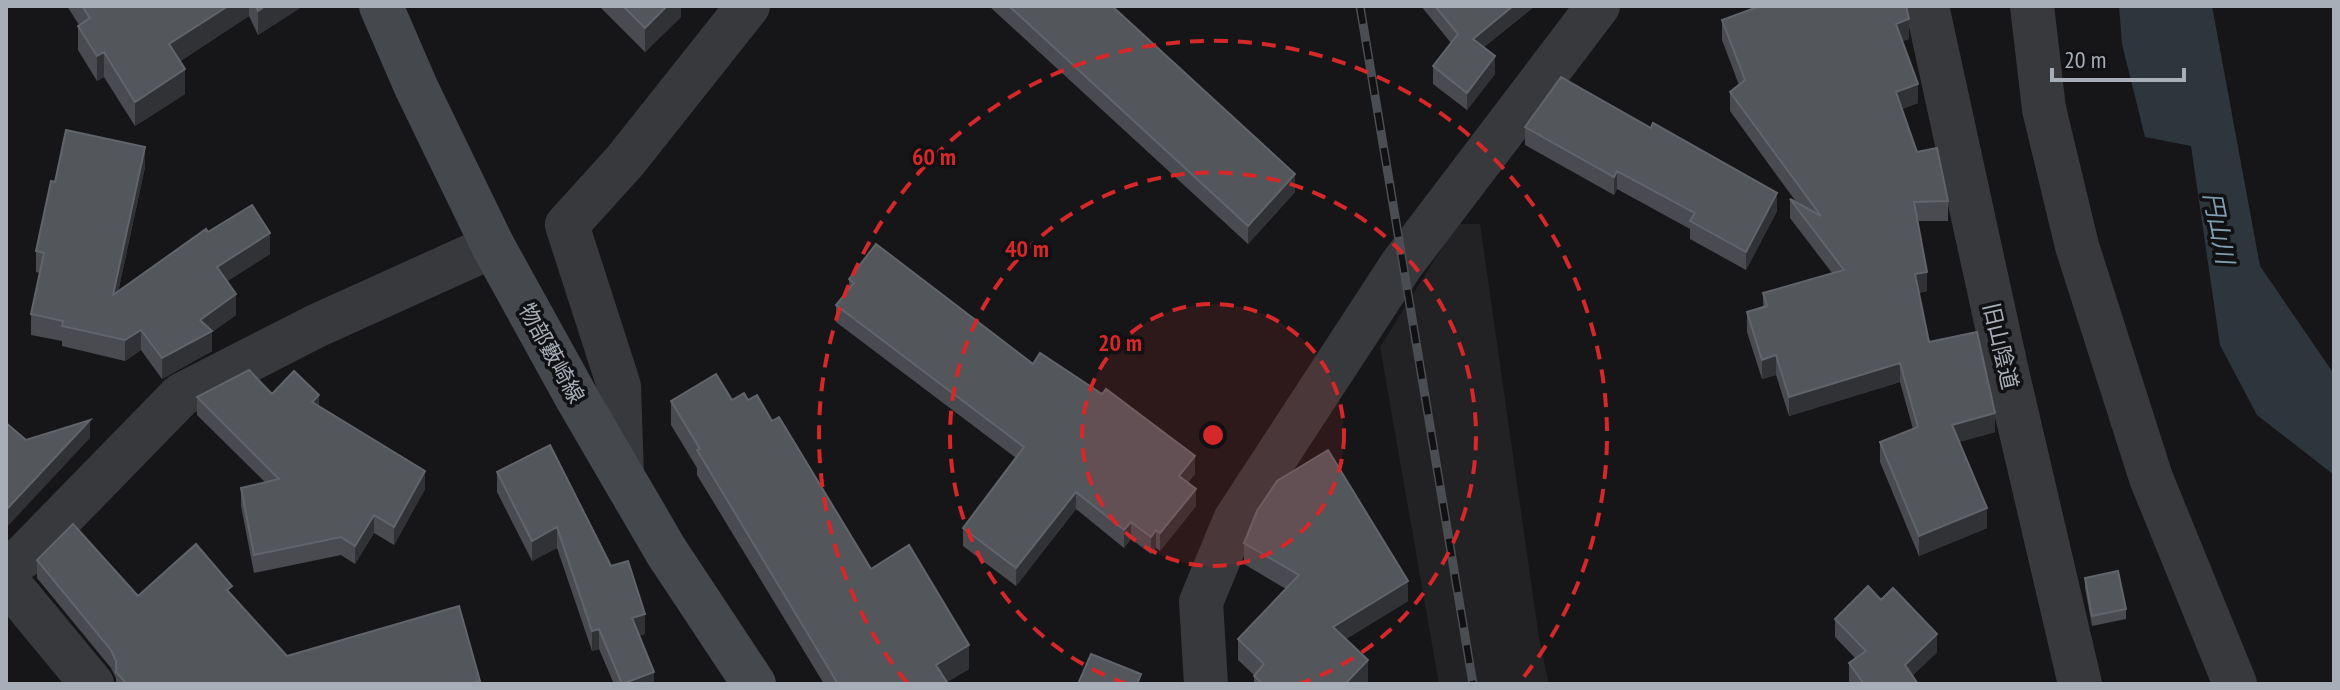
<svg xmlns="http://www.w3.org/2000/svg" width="2340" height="690" viewBox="0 0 2340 690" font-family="'PT Sans Narrow','Noto Sans JP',sans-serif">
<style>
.built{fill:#222225}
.water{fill:#2c363c}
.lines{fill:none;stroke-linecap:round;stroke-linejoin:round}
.street{stroke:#37393d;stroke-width:44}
.secondary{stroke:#45484d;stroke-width:44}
.rail-casing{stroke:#4a4d52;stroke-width:9}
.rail{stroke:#111113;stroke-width:6;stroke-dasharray:18;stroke-linecap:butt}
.wall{fill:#494b50}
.shaded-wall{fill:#303235}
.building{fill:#53565b;stroke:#61646a;stroke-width:2}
.ring{fill:none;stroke:#d62828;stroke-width:4;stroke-dasharray:14 10}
.labels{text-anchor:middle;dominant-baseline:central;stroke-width:7;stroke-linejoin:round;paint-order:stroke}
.street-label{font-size:22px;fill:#a8aeb8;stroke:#111113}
.water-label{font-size:24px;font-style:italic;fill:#809fb2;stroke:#111113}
.centre{fill:#d62828;stroke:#111113;stroke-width:4}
.ring-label{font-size:24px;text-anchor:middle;font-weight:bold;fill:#d62828;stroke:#111113;stroke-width:7;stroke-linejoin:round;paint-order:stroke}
</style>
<rect width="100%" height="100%" fill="#161618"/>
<path class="built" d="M 1457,224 L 1480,224 L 1539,638 L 1549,684 L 1439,684 L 1380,347 Z"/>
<path class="water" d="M 2119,6 L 2212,6 L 2260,266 L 2334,374 L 2334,475 L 2257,415 L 2220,345 L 2191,146 L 2145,137 L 2122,44 Z"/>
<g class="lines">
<path class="street" d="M 1927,6 L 2007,372 L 2080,684
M 2032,6 L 2044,109 L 2077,246 L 2151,478 L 2235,684
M 622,475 L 619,386 L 567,225 L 625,161 L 748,6
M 6,568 L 24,556 L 181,395 L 316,326 L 493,246
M 6,580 L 92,684
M 1206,684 L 1201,602 L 1235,520 L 1402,264 L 1598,6"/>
<path class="secondary" d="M 381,6 L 416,87 L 493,246 L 578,400 L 666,551 L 754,684"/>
<g class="rail-casing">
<path id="rail" d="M 1360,6 L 1473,684"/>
</g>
<use href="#rail" class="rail"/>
</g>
<path class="wall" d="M 67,6 L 303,6 L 258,35 L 249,16 L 180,61 L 185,94 L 135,126 L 104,77 L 97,81 L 78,50 L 78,26 L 79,25 Z
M 599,6 L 681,6 L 681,17 L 645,52 Z
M 989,6 L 1112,6 L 1295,192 L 1248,244 Z
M 1421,6 L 1535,6 L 1484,47 L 1495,74 L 1467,110 L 1433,84 L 1433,66 L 1451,43 Z
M 1722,20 L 1909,39 L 1902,41 L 1918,103 L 1902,109 L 1917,152 L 1948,201 L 1948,221 L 1917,221 L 1927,291 L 1919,293 L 1929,342 L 1995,432 L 1959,442 L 1987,528 L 1919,556 L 1880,462 L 1880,442 L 1913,429 L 1900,382 L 1789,416 L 1776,375 L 1762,379 L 1747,332 L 1747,312 L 1763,307 L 1763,293 L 1832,273 L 1790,218 L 1790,199 L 1797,203 L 1730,111 L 1730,92 L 1739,85 L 1722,40 Z
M 1525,127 L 1777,211 L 1746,270 L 1690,239 L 1690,229 L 1617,189 L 1614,195 L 1525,145 Z
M 145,167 L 118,292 L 208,232 L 270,254 L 227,281 L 236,315 L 212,332 L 212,351 L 162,379 L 141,350 L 125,361 L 62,346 L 62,341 L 31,335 L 31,314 L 40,273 L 36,272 L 36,251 L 55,182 Z
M 849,279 L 1033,364 L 1195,474 L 1187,483 L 1196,506 L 1160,551 L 1156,548 L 1151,554 L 1131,539 L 1124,548 L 1076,509 L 1016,586 L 963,546 L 963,528 L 1016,458 L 836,322 L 836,305 L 849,289 Z
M 272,394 L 319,406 L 425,489 L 394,545 L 374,533 L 355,564 L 341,555 L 254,573 L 241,506 L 241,488 L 265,482 L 197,415 L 197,397 Z
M 748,400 L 772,421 L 871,569 L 969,669 L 947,682 L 948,684 L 824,684 L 697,475 L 697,468 L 671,425 L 671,401 Z
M 550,445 L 645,634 L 639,636 L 654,684 L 614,684 L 599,649 L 592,651 L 557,548 L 532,561 L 497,492 L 497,472 Z
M 1244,543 L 1408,601 L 1346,639 L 1368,681 L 1365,684 L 1254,684 L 1254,675 L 1238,660 L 1238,639 L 1286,589 L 1244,564 Z
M 37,560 L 138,596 L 232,595 L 287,656 L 480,684 L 116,684 L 116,678 L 111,668 L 37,578 Z
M 2085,578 L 2126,609 L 2126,619 L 2092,626 L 2085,588 Z
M 1881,600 L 1937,652 L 1912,676 L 1918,684 L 1851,684 L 1849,681 L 1849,663 L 1855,658 L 1835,637 L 1835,619 Z"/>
<path class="shaded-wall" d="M 228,6 L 249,6 L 249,16 L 169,69 L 169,44 Z
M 265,6 L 303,6 L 258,35 L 258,11 Z
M 667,6 L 681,6 L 681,17 L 645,52 L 645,28 Z
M 1513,6 L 1535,6 L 1473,56 L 1473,39 Z
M 1909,19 L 1909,39 L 1896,43 L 1896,24 Z
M 104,52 L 104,77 L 97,81 L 97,56 Z
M 1495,56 L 1495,74 L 1467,110 L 1467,93 Z
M 185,69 L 185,94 L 135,126 L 135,102 Z
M 1918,84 L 1918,103 L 1896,111 L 1896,92 Z
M 145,147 L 145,167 L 113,316 L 113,295 Z
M 1617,171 L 1617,189 L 1614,195 L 1614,177 Z
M 1295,174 L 1295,192 L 1248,244 L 1248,226 Z
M 1777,193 L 1777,211 L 1746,270 L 1746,252 Z
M 270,233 L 270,254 L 217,288 L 217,267 Z
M 1927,272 L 1927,291 L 1915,294 L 1915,274 Z
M 236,294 L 236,315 L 212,332 L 212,351 L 162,379 L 162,358 L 200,320 Z
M 141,330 L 141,350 L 125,361 L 125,340 Z
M 1776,355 L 1776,375 L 1762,379 L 1762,360 Z
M 1900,363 L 1900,382 L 1789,416 L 1789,397 Z
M 319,395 L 319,413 L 312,402 Z
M 1995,413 L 1995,432 L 1952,444 L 1952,425 Z
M 90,420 L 90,438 L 6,528 L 6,510 Z
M 1195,456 L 1195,474 L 1179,494 L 1179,476 Z
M 425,471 L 425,489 L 394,545 L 394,527 Z
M 1196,489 L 1196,506 L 1160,551 L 1160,533 Z
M 1076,492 L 1076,509 L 1016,586 L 1016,568 Z
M 1987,508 L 1987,528 L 1919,556 L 1919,536 Z
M 374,515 L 374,533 L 355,564 L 355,546 Z
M 1131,522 L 1131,539 L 1124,548 L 1124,530 Z
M 557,527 L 557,548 L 532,561 L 532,541 Z
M 1156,530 L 1156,548 L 1151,554 L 1151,537 Z
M 1408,581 L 1408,601 L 1333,647 L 1333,627 Z
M 645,614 L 645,634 L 632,638 L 632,618 Z
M 599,629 L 599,649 L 592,651 L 592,631 Z
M 1937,634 L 1937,652 L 1905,683 L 1905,665 Z
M 969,645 L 969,669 L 944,684 L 936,665 Z
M 1368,660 L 1368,681 L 1365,684 L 1345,684 Z
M 654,672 L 654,684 L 622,684 Z"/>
<path class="building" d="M 82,6 L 228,6 L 169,44 L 185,69 L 135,102 L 104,52 L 97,56 L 78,26 L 90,18 Z
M 256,6 L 265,6 L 258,11 Z
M 623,6 L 667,6 L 645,28 Z
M 1009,6 L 1112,6 L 1295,174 L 1248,226 Z
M 1435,6 L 1513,6 L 1473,39 L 1495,56 L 1467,93 L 1433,66 L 1458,34 Z
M 1760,6 L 1906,6 L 1909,19 L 1896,24 L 1918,84 L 1896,92 L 1917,152 L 1937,148 L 1948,201 L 1914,202 L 1927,272 L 1915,274 L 1929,342 L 1977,332 L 1995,413 L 1952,425 L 1987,508 L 1919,536 L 1880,442 L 1918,427 L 1900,363 L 1789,397 L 1776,355 L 1762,360 L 1747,312 L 1767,306 L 1763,293 L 1844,270 L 1790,199 L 1821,216 L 1730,92 L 1745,80 L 1722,20 Z
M 1561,77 L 1651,128 L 1653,123 L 1777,193 L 1746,252 L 1690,221 L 1695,213 L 1617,171 L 1614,177 L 1525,127 Z
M 66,130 L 145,147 L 113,295 L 206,229 L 208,232 L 252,205 L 270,233 L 217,267 L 236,294 L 200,320 L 212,331 L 162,358 L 141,330 L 125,340 L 62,326 L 63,321 L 31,314 L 44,253 L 36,251 L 51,181 L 55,182 Z
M 876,244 L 1033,364 L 1040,353 L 1102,394 L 1106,389 L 1195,456 L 1179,476 L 1196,489 L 1160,533 L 1156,530 L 1151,537 L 1131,522 L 1124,530 L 1076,492 L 1016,568 L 963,528 L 1024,447 L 836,305 L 854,283 L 849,279 Z
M 249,370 L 272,394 L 294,371 L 319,395 L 312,402 L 425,471 L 394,527 L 374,515 L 355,546 L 341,537 L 254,555 L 241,488 L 279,479 L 197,397 Z
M 716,374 L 732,400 L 744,393 L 748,400 L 757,395 L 772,421 L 779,417 L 871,569 L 909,545 L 969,645 L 936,665 L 948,684 L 838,684 L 697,450 L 700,449 L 671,401 Z
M 90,420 L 6,510 L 6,423 L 26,440 Z
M 550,445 L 611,566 L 628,561 L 645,614 L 632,618 L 654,672 L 622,684 L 599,629 L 592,631 L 557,527 L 532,541 L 497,472 Z
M 1328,450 L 1408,581 L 1333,627 L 1368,660 L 1345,684 L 1263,684 L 1254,676 L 1264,664 L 1238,639 L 1299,575 L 1244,543 L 1257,511 L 1277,481 Z
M 73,524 L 138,596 L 196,544 L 232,586 L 227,590 L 287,656 L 459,606 L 480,681 L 469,684 L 127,684 L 116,672 L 116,661 L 111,650 L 37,560 Z
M 2118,571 L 2126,609 L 2092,616 L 2085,578 Z
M 1868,586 L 1881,600 L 1893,588 L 1937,634 L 1905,665 L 1918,684 L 1864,684 L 1849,663 L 1866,651 L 1835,619 Z
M 1091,654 L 1141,674 L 1137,684 L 1078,684 Z"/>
<circle cx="1213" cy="435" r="131" fill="#d62828" fill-opacity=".12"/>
<g class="ring">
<circle cx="1213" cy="435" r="131"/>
<path d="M1127 684A263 263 0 1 1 1299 684"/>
<path d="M907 683A394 394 0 1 1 1519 683"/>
</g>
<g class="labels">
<g class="street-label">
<text transform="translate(2001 346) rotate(77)">旧山陰道</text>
<text transform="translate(552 353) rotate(61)">物部藪崎線</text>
</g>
<g class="water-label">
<text transform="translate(2219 228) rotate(79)">円山川</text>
</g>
</g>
<circle cx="1213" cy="435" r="12" class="centre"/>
<g class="ring-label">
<text x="934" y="165">60 m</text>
<text x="1027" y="257">40 m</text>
<text x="1120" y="351">20 m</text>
</g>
<rect width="2340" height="690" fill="none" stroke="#a8aeb8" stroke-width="16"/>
<path d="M2052 68v12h132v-12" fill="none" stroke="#a8aeb8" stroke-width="4"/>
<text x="2064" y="68" font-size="24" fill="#a8aeb8" stroke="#111113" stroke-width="6" paint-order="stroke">20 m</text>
</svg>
